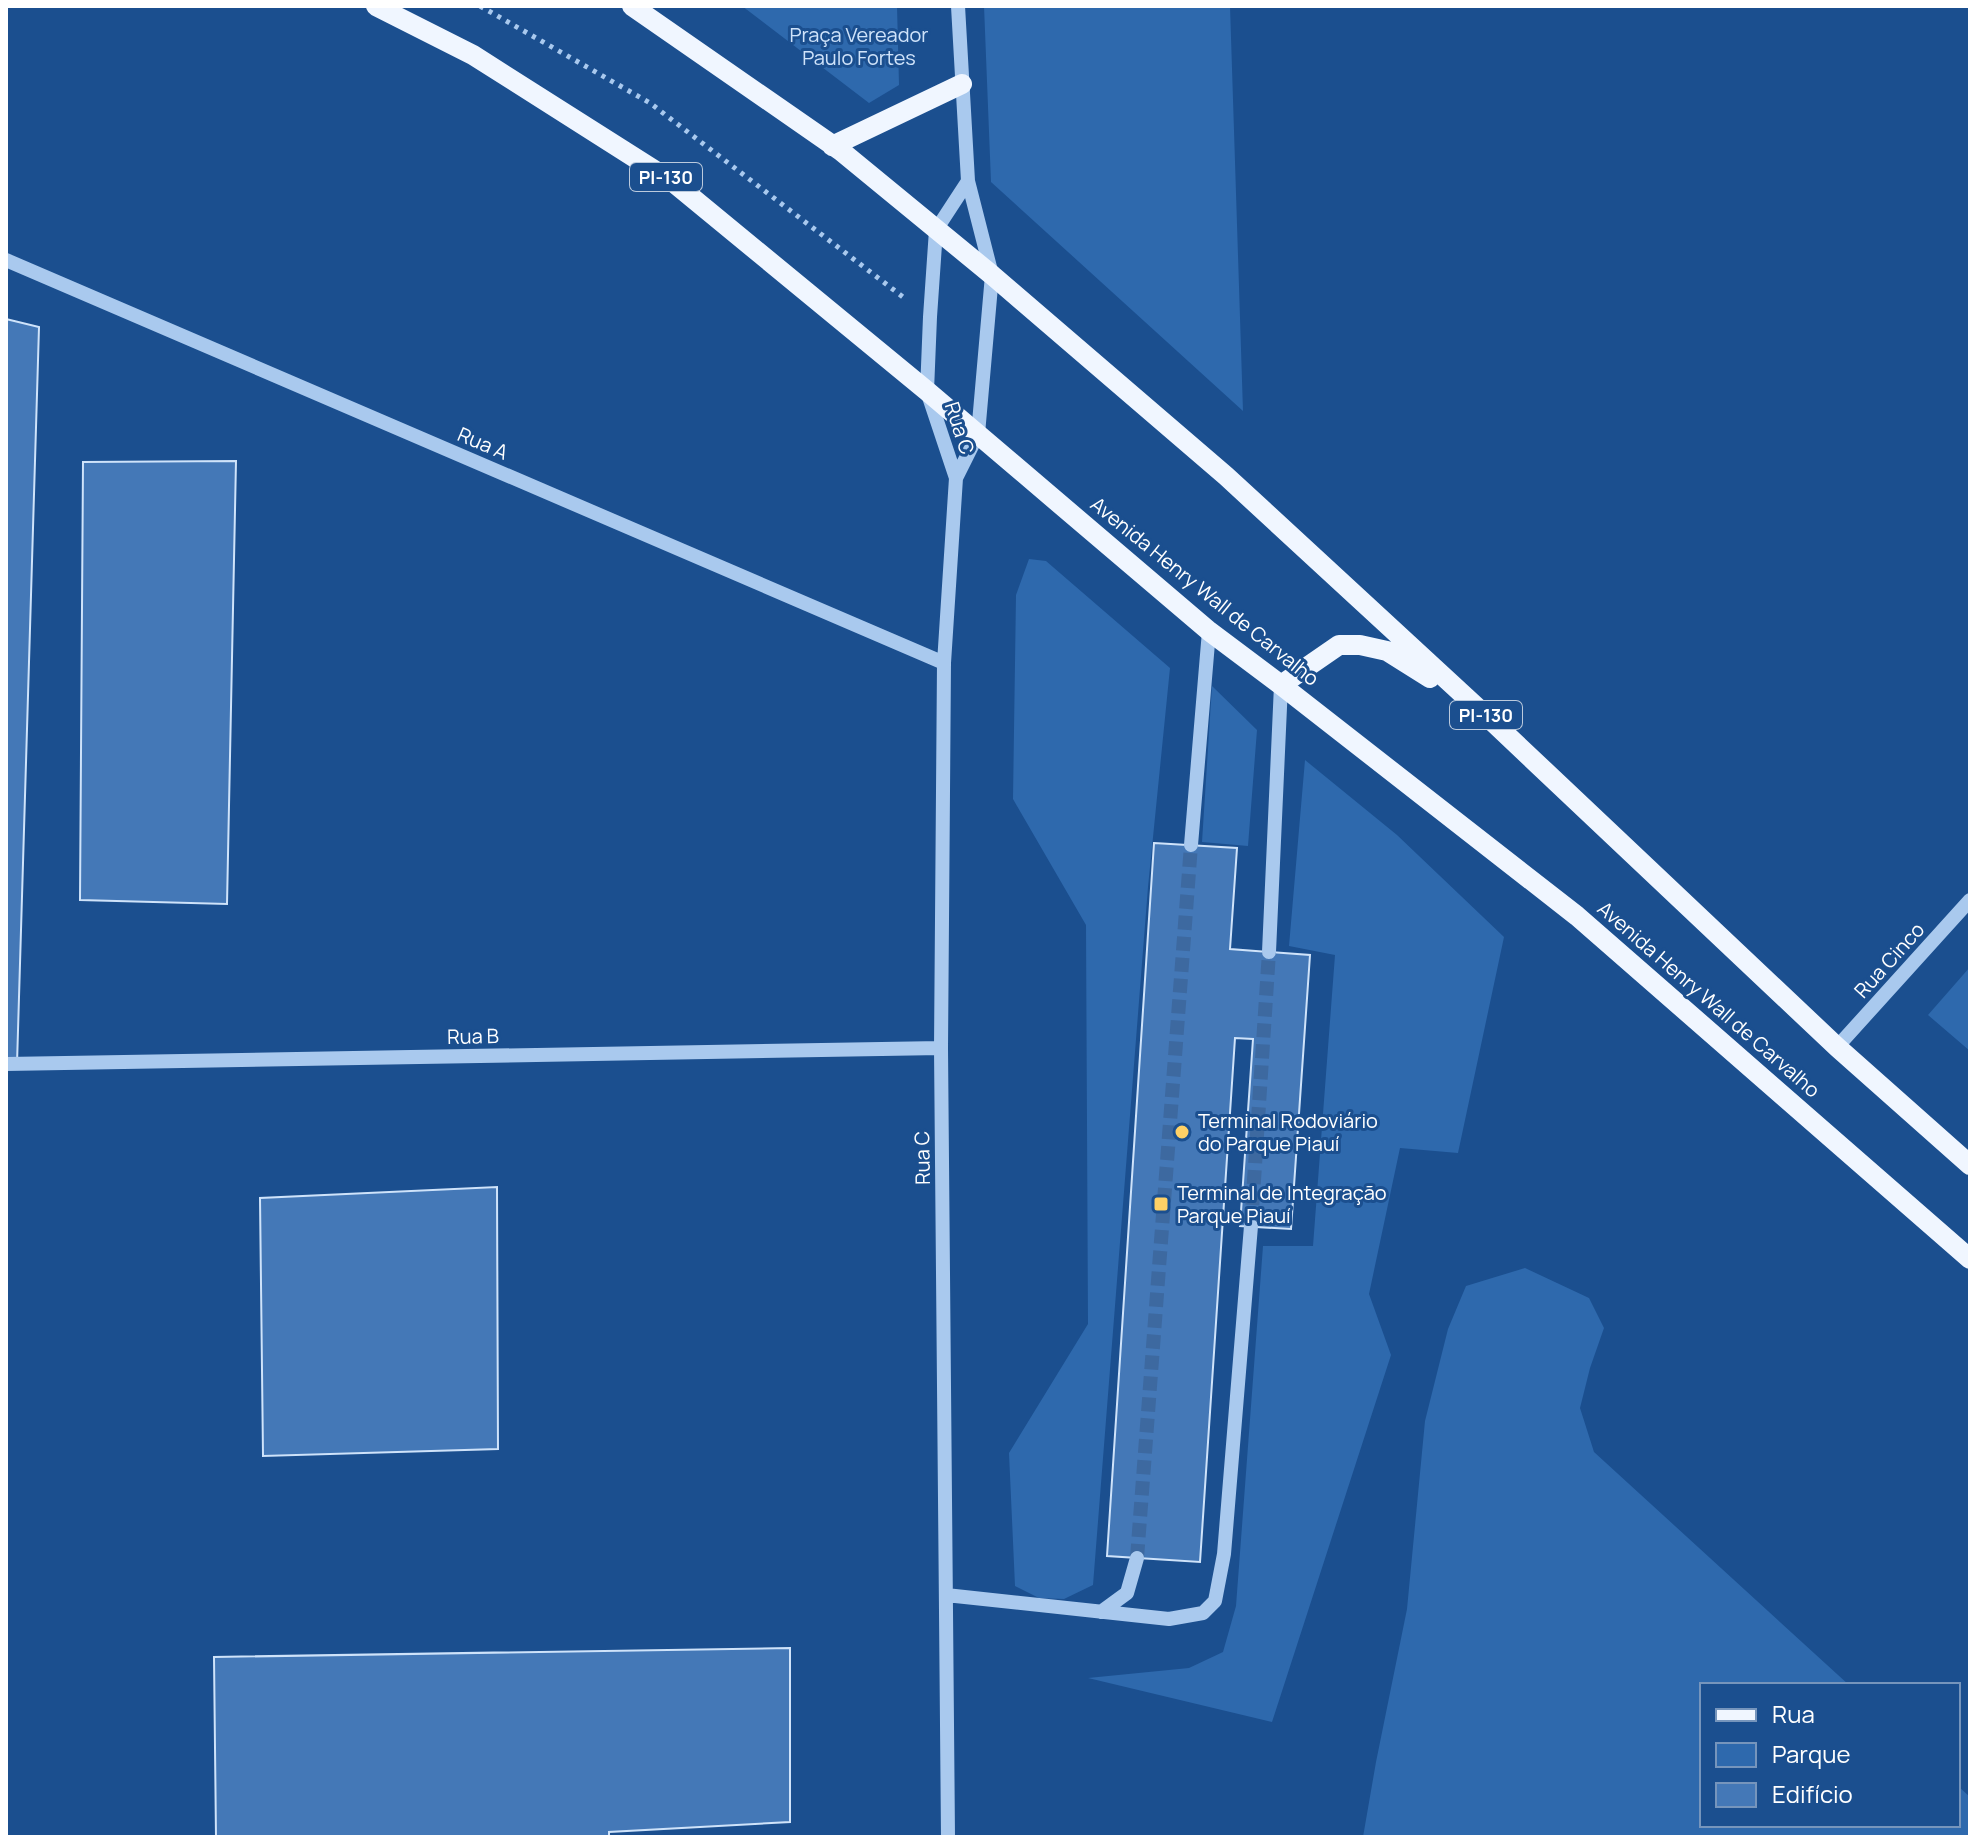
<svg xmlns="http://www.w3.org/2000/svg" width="1976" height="1843" viewBox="0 0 1976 1843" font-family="Manrope,sans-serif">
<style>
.green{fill:#2e69ad}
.building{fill:#4478b7;stroke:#cfe3fa;stroke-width:2}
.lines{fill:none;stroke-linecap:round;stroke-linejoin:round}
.minor-tunnel{stroke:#3d69a0;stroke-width:14;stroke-dasharray:14 7;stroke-linecap:butt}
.path{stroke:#a9c9ee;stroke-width:5;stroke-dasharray:4 6;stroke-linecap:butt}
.minor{stroke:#a9c9ee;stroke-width:14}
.major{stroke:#f0f6ff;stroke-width:20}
.poi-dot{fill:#ffd166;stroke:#1b4f8f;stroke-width:3}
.labels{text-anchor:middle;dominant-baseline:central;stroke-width:6;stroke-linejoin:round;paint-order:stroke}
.shield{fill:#1b4f8f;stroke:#bbcadd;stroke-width:2}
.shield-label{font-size:18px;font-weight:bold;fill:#fff}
.park-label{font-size:20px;fill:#cfe3fa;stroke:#1b4f8f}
.street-label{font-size:20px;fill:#fff;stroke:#1b4f8f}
.poi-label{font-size:20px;fill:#fff;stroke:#1b4f8f;text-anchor:start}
</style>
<rect width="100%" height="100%" fill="#1b4f8f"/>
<path class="green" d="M 742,6 L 897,6 L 899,85 L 869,103 Z
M 984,6 L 1230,6 L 1243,411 L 991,182 Z
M 1029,559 L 1046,561 L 1170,668 L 1148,887 L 1093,1585 L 1064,1599 L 1039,1598 L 1015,1586 L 1009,1453 L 1088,1324 L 1086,925 L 1013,799 L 1016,595 Z
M 1212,686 L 1257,730 L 1248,846 L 1202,842 Z
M 1305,760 L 1397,835 L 1504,937 L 1458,1153 L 1400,1148 L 1369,1294 L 1391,1355 L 1272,1722 L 1088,1678 L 1189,1668 L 1223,1652 L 1236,1606 L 1263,1246 L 1313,1246 L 1335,955 L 1289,946 Z
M 1970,967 L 1970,1051 L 1928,1015 Z
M 1525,1268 L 1589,1298 L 1604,1328 L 1590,1368 L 1580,1408 L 1594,1452 L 1849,1685 L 1702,1685 L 1702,1825 L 1958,1825 L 1958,1786 L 1970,1797 L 1970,1837 L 1363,1837 L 1376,1762 L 1407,1609 L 1425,1421 L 1448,1329 L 1466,1286 Z"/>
<path class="building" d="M 6,319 L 39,327 L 17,1064 L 6,1064 Z
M 236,461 L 227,904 L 80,900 L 83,462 Z
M 1154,843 L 1237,848 L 1230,949 L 1310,955 L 1291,1229 L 1240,1226 L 1253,1039 L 1235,1038 L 1200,1562 L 1107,1556 Z
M 497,1187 L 498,1449 L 263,1456 L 260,1198 Z
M 790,1648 L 790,1822 L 609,1832 L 609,1837 L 216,1837 L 214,1657 Z"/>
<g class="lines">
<path class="minor-tunnel" d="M 1251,1226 L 1269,952
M 1137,1558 L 1191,845"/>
<path class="path" d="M 480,6 L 650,103 L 903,297"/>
<path class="minor" d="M 6,260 L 944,663
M 956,478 L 978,434 L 992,275 L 968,181 L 958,6
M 1191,845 L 1209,631
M 1269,952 L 1281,685
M 1837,1047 L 1970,900
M 6,1064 L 941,1048
M 946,1595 L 1169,1619 L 1203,1613 L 1215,1601 L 1224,1554 L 1251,1226
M 1101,1612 L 1127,1593 L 1137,1558
M 948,1837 L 941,1048 L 944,663 L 956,478 L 927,391 L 930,317 L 936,230 L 968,181"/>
<path class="major" d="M 376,6 L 473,55 L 673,182 L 927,391 L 1209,631 L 1281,685 L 1577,916 L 1970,1259
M 632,6 L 841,151 L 992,275 L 1226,476 L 1495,724 L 1837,1047 L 1970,1165
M 832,146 L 962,84
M 1281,685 L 1339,645 L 1360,645 L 1387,651 L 1430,678"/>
</g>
<g class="poi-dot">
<circle cx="1182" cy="1132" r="8"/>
<rect x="1153" y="1196" width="16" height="16" rx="4"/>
</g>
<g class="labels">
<g class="shield">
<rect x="630" y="163" width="72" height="28" rx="6"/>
<rect x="1450" y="701" width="72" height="28" rx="6"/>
</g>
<g class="shield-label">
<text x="666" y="177">PI-130</text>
<text x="1486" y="715">PI-130</text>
</g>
<g class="park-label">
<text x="859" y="34">Praça Vereador<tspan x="859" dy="23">Paulo Fortes</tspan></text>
</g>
<g class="street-label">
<text transform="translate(960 428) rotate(72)">Rua C</text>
<text transform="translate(483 443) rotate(23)">Rua A</text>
<text transform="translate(1205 591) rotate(39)">Avenida Henry Wall de Carvalho</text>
<text transform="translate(1889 960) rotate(-48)">Rua Cinco</text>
<text transform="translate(1709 999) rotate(41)">Avenida Henry Wall de Carvalho</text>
<text transform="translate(473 1036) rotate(-1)">Rua B</text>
<text transform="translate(922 1158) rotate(-91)">Rua C</text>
</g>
<g class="poi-label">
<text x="1198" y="1120">Terminal Rodoviário<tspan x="1198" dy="23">do Parque Piauí</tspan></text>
<text x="1177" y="1192">Terminal de Integração<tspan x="1177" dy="23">Parque Piauí</tspan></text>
</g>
</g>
<rect width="1976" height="1843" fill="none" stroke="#ffffff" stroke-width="16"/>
<rect x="1700" y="1683" width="260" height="144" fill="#1b4f8f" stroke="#7695bc" stroke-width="2"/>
<rect x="1716" y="1709" width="40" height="12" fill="#f0f6ff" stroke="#7695bc" stroke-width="2"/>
<text x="1772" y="1723" font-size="24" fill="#ffffff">Rua</text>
<rect x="1716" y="1743" width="40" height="24" fill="#2e69ad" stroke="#7695bc" stroke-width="2"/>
<text x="1772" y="1763" font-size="24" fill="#ffffff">Parque</text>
<rect x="1716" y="1783" width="40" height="24" fill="#4478b7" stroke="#7695bc" stroke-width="2"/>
<text x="1772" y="1803" font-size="24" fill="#ffffff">Edifício</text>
</svg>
